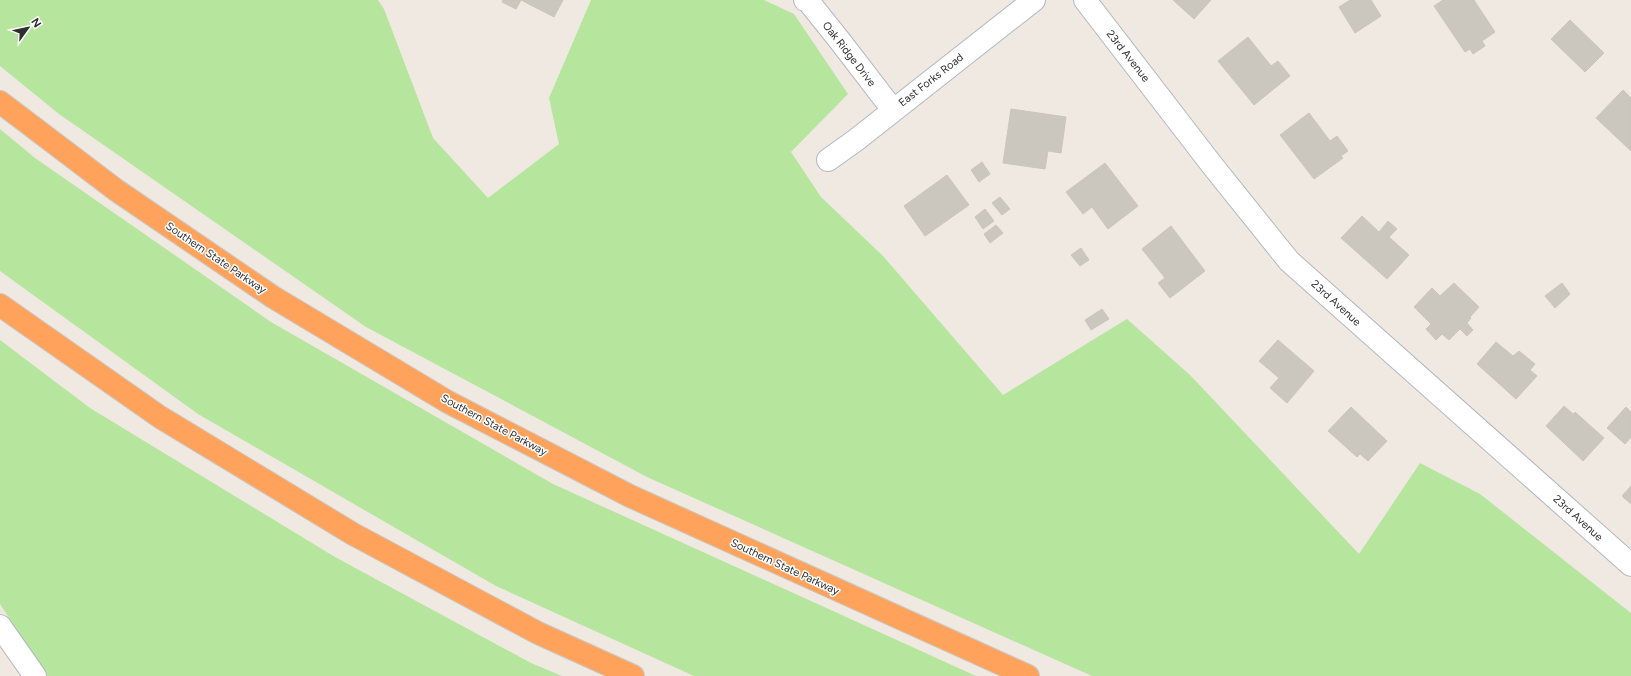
<svg xmlns="http://www.w3.org/2000/svg" width="1631" height="676" viewBox="0 0 1631 676" font-family="Figtree,sans-serif">
<style>
.green{fill:#b6e59e}
.building{fill:#cbc7bf;stroke:#cbc5ba}
.lines{fill:none;stroke-linecap:round;stroke-linejoin:round}
.street-casing{stroke:#b4b7c1;stroke-width:24}
.secondary-casing{stroke:#b4b7c1;stroke-width:24}
.highway-casing{stroke:#c9c9c9;stroke-width:24}
.street{stroke:#fff;stroke-width:22}
.secondary{stroke:#fff;stroke-width:22}
.highway{stroke:#ffa35c;stroke-width:22}
.labels{text-anchor:middle;dominant-baseline:central;stroke-width:3;stroke-linejoin:round;paint-order:stroke}
.street-label{font-size:11px;fill:#2e2e2e;stroke:#fff}
</style>
<rect width="100%" height="100%" fill="#efe9e1"/>
<path class="green" d="M 0,0 L 378,0 L 384,9 L 433,138 L 488,198 L 559,144 L 549,98 L 591,0 L 764,0 L 794,14 L 848,94 L 791,152 L 821,197 L 883,256 L 1003,395 L 1127,319 L 1190,375 L 1359,554 L 1420,463 L 1480,494 L 1631,613 L 1631,676 L 1092,676 L 647,477 L 366,327 L 59,114 L 0,66 Z
M 0,129 L 35,158 L 271,322 L 553,484 L 976,676 L 694,676 L 496,586 L 198,414 L 0,271 Z
M 0,340 L 90,408 L 335,557 L 531,663 L 562,676 L 47,676 L 0,604 Z"/>
<path class="building" d="M 503,0 L 563,0 L 554,17 L 521,0 L 516,9 L 502,2 Z
M 1173,0 L 1211,0 L 1194,19 Z
M 1350,0 L 1371,0 L 1381,16 L 1355,33 L 1339,7 Z
M 1443,0 L 1474,0 L 1495,32 L 1482,41 L 1485,46 L 1473,54 L 1470,49 L 1465,52 L 1434,6 Z
M 1570,20 L 1604,53 L 1585,72 L 1551,39 Z
M 1248,37 L 1271,66 L 1278,61 L 1290,76 L 1254,105 L 1218,61 Z
M 1623,90 L 1631,98 L 1631,151 L 1596,118 Z
M 1011,109 L 1066,117 L 1061,153 L 1048,151 L 1045,169 L 1003,163 Z
M 1309,113 L 1330,141 L 1337,136 L 1348,151 L 1341,156 L 1343,158 L 1314,179 L 1280,135 Z
M 982,162 L 990,174 L 979,182 L 971,170 Z
M 1105,163 L 1138,206 L 1108,229 L 1092,207 L 1083,214 L 1066,192 Z
M 947,175 L 969,205 L 925,236 L 904,206 Z
M 1000,197 L 1010,209 L 1002,215 L 992,203 Z
M 985,209 L 994,221 L 983,229 L 975,217 Z
M 1362,216 L 1379,232 L 1388,221 L 1397,229 L 1389,237 L 1409,255 L 1387,279 L 1341,238 Z
M 996,225 L 1003,233 L 990,243 L 984,234 Z
M 1171,226 L 1205,271 L 1170,298 L 1158,283 L 1165,278 L 1142,249 Z
M 1081,248 L 1089,260 L 1080,266 L 1071,255 Z
M 1454,283 L 1479,307 L 1470,317 L 1471,318 L 1467,323 L 1473,330 L 1467,336 L 1460,329 L 1449,340 L 1442,334 L 1436,340 L 1426,329 L 1431,324 L 1414,307 L 1432,288 L 1440,296 Z
M 1562,283 L 1570,294 L 1555,308 L 1545,296 Z
M 1102,309 L 1109,319 L 1091,330 L 1085,320 Z
M 1278,340 L 1314,371 L 1287,403 L 1270,388 L 1279,378 L 1259,361 Z
M 1496,342 L 1513,356 L 1519,351 L 1535,364 L 1530,370 L 1537,376 L 1516,399 L 1477,364 Z
M 1564,406 L 1573,414 L 1575,412 L 1604,438 L 1583,461 L 1546,426 Z
M 1351,407 L 1387,441 L 1368,461 L 1360,454 L 1357,457 L 1328,431 Z
M 1626,407 L 1631,412 L 1631,437 L 1625,444 L 1607,428 Z
M 1631,486 L 1631,504 L 1622,496 Z"/>
<g class="lines">
<g class="street-casing">
<path id="street" d="M 805,0 L 808,1 L 840,41 L 893,110
M 1085,0 L 1212,165 L 1289,261 L 1631,565
M 828,160 L 856,140 L 1034,0"/>
</g>
<g class="secondary-casing">
<path id="secondary" d="M 0,626 L 35,676"/>
</g>
<g class="highway-casing">
<path id="highway" d="M 0,102 L 116,190 L 273,297 L 448,402 L 630,496 L 1028,676
M 0,305 L 160,417 L 353,534 L 538,633 L 633,676"/>
</g>
<use href="#street" class="street"/>
<use href="#secondary" class="secondary"/>
<use href="#highway" class="highway"/>
</g>
<g class="labels">
<g class="street-label">
<text transform="translate(849 54) rotate(52)">Oak Ridge Drive</text>
<text transform="translate(1128 56) rotate(52)">23rd Avenue</text>
<text transform="translate(931 80) rotate(-38)">East Forks Road</text>
<text transform="translate(216 258) rotate(34)">Southern State Parkway</text>
<text transform="translate(1336 303) rotate(42)">23rd Avenue</text>
<text transform="translate(494 425) rotate(28)">Southern State Parkway</text>
<text transform="translate(1578 518) rotate(42)">23rd Avenue</text>
<text transform="translate(785 567) rotate(25)">Southern State Parkway</text>
</g>
</g>
<g transform="translate(28 28) rotate(57)" stroke="#ffffff" stroke-width="3" paint-order="stroke">
<path d="M0-3L7 15L0 10L-7 15Z" fill="#2e2e2e"/>
<text y="-6" font-size="11" font-weight="bold" text-anchor="middle" fill="#2e2e2e">N</text>
</g>
</svg>
